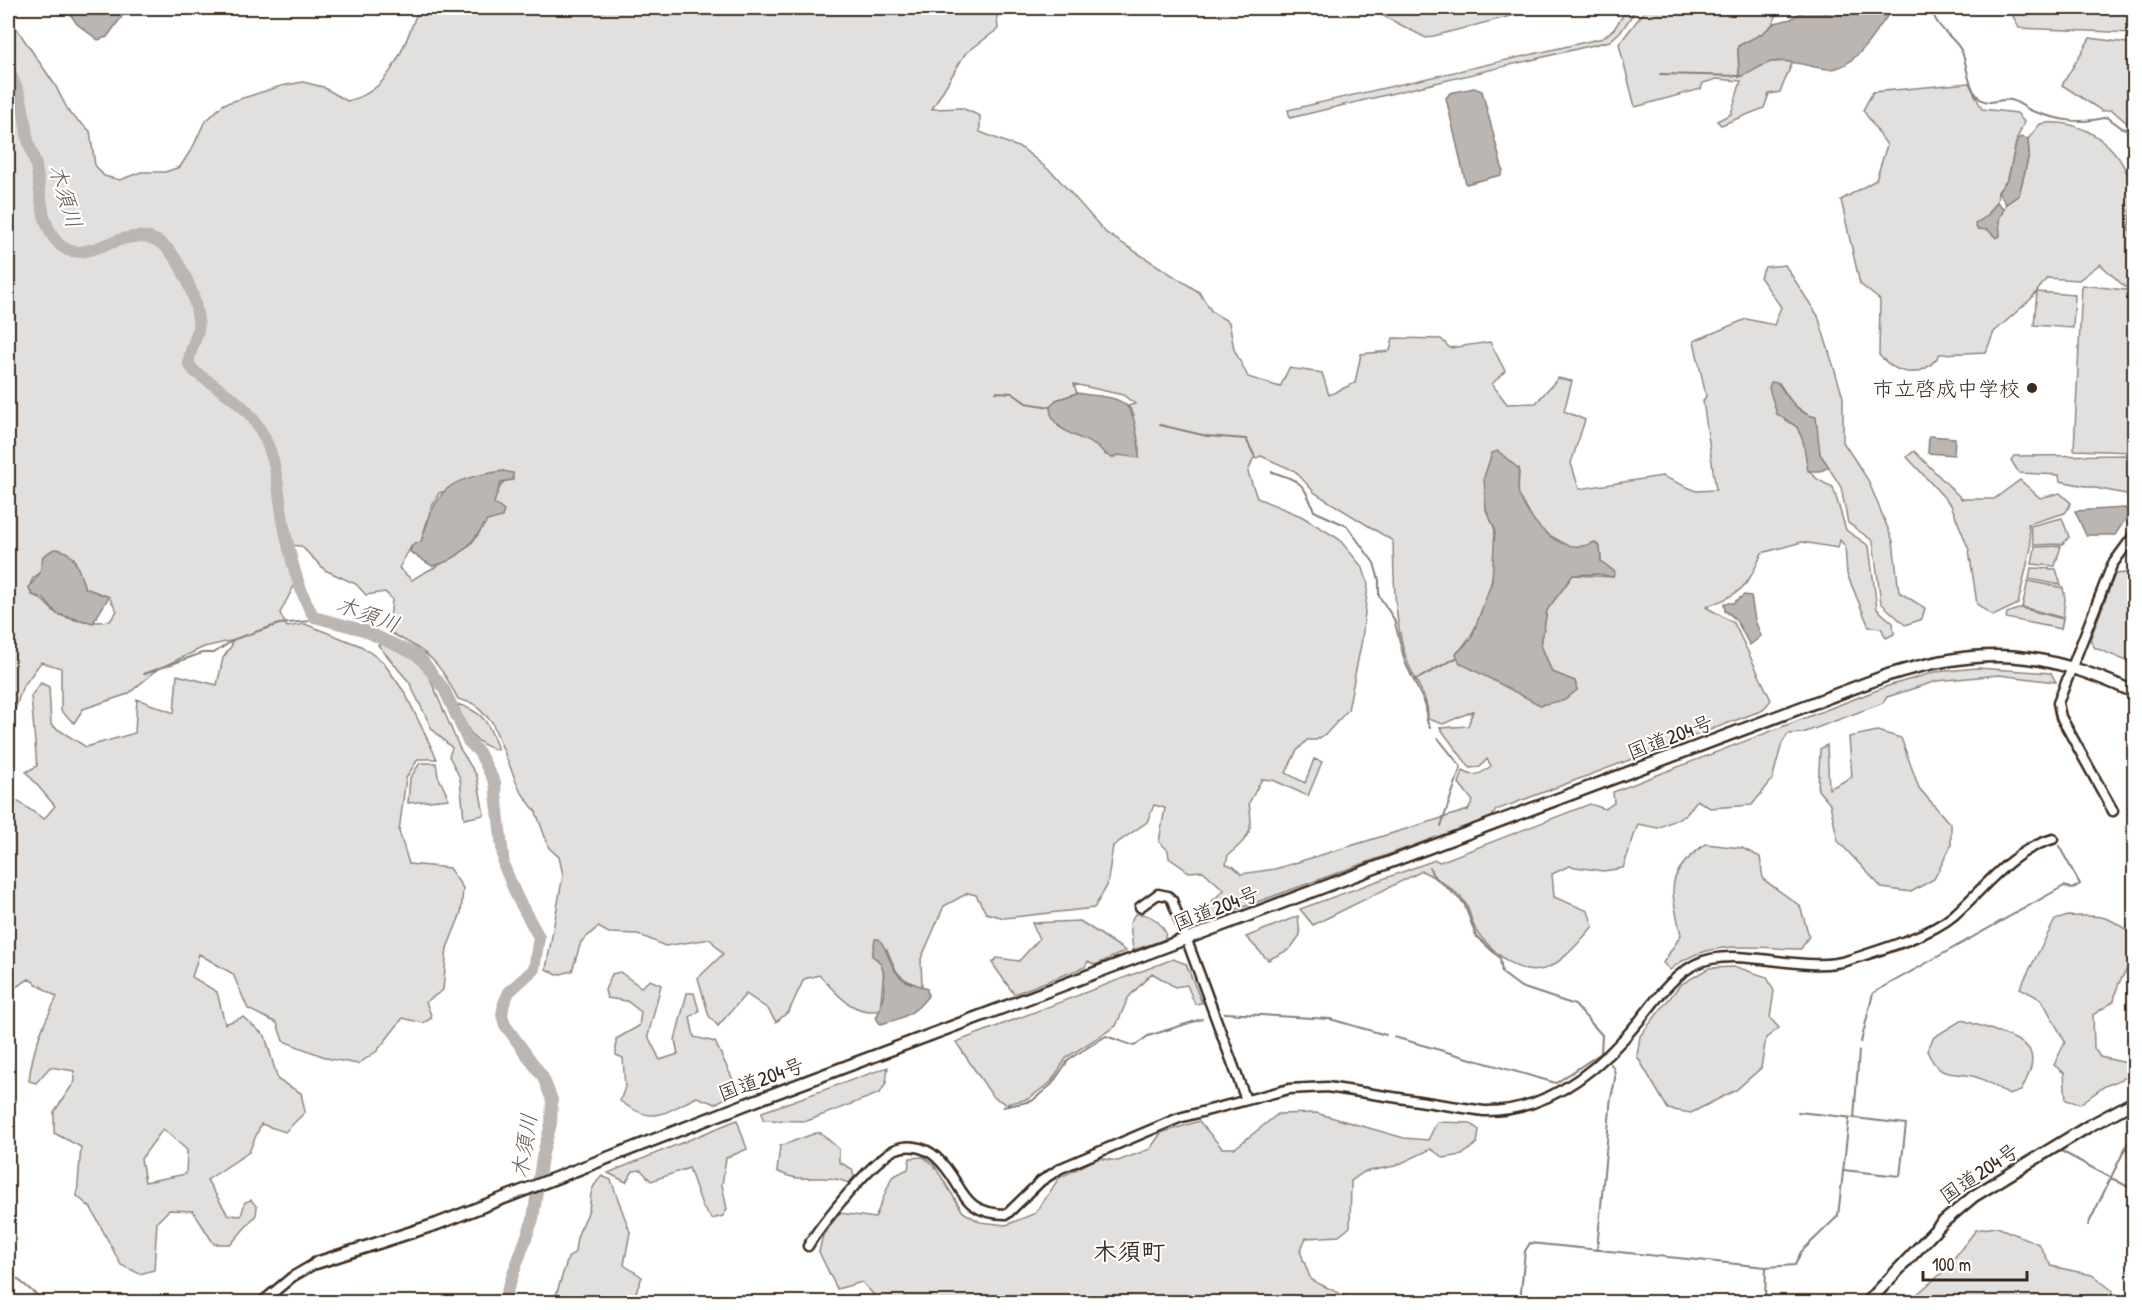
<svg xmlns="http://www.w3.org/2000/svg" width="2142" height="1310" viewBox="0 0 2142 1310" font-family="'Patrick Hand','Klee One',sans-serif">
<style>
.green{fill:#e2e0de;stroke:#8e857e;stroke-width:1.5;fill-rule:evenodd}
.water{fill:#bcb6b3;stroke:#887e77;stroke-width:1.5}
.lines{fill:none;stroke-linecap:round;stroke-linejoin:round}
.stream{stroke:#887e77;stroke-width:2}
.river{stroke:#bcb6b3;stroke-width:12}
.tertiary-casing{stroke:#3b2a1e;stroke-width:13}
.trunk-casing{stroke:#3b2a1e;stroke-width:15}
.tertiary{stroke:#fff;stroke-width:8}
.trunk{stroke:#fff;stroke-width:10}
.poi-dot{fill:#3b2a1e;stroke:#fff;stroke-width:2}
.labels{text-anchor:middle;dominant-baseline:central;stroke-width:4.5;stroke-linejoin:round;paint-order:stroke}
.poi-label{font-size:21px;fill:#3b2a1e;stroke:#fff;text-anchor:end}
.street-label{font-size:21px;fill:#3b2a1e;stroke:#fff}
.water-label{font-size:22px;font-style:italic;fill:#685b52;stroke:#fff}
.quarter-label{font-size:24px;font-weight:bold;fill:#3b2a1e;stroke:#fff}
</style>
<rect width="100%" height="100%" fill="#fff"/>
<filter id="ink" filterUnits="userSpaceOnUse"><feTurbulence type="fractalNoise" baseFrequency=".0167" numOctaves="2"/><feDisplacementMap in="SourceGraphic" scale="12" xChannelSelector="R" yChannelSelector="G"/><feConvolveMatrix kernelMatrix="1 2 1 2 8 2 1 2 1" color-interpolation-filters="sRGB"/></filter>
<g filter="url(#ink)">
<path class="green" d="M 8,8 L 14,8 L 12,22 L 55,85 L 70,114 L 90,131 L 95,165 L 104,176 L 120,180 L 141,172 L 165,172 L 180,167 L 194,145 L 204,123 L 224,104 L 281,86 L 303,82 L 323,87 L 347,101 C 392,92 404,45 419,8 L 996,8 L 998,29 L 965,54 L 932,109 L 962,108 L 980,116 L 980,132 L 1023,149 L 1055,175 L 1106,233 L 1199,292 L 1212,312 L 1229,322 L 1234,349 L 1248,377 L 1280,387 L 1289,368 L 1322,373 L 1329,395 L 1355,383 L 1361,354 L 1390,351 L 1393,338 L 1441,339 L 1450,348 L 1490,342 L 1505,371 L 1492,384 L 1507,404 L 1536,403 L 1558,378 L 1572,381 L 1564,411 L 1585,420 L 1571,463 L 1579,489 L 1662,476 L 1696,491 L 1716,490 L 1703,401 L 1706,396 L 1694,341 L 1746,319 L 1774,325 L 1781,307 L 1760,277 L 1765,267 L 1785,265 L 1818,316 L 1843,397 L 1843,442 L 1868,480 L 1893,541 L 1899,592 L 1925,608 L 1922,619 L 1905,625 L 1881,603 L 1873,541 L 1848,523 L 1841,487 L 1820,454 L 1809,416 L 1793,404 L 1779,383 L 1777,414 C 1783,418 1792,422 1797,427 C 1817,452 1790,471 1833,487 L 1846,530 L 1869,546 L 1877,609 L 1893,623 L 1894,634 L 1886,638 L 1881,628 L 1869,627 L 1847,574 L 1845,546 L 1840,540 L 1838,548 L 1802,542 L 1762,553 C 1746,589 1743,592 1706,607 L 1734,623 L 1771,700 L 1763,710 L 1496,810 L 1492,817 L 1213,918 L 1206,915 L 1210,903 L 1224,890 L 1203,871 L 1189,872 L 1169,858 L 1168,850 L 1159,842 L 1165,808 L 1154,805 L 1147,822 L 1113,846 L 1107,886 L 1094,908 L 1004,918 L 986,913 L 976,895 L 968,893 L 944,906 L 921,959 L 922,987 C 897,978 896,973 887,949 L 879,959 L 884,969 L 880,1010 C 852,1016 837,993 819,975 L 804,979 L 789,1011 L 776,1022 L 768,1009 L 746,994 L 718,1026 L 709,1016 L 698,978 L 723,954 L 710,939 L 665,946 L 638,934 L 609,933 L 598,927 L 581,942 L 572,971 L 557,975 L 546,969 L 563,875 L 559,857 L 549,848 L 536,812 L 519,789 L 492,722 L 474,704 L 458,699 C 438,659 428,652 389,632 L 392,599 L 385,592 L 366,595 L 356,584 L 325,570 L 301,546 L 284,545 L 295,584 L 280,613 L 287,627 L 305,624 L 361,646 L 383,662 L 405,693 L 437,759 L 418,759 L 406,778 L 399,831 L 409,864 L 449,868 L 463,888 L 461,913 L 447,948 L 443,990 L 426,1002 L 432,1018 L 423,1023 L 403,1018 L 377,1051 L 358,1064 L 330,1059 L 283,1041 L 277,1023 L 248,1009 L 233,974 L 199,954 L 192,977 L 217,992 L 225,1024 L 243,1017 L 265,1036 L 278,1080 L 301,1093 L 305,1112 L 285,1132 L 261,1124 L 249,1152 L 207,1180 L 228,1215 L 241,1216 L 245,1202 L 251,1200 L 257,1207 L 256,1215 L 231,1244 L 214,1244 L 193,1211 L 169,1210 L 157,1222 L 154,1270 L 140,1274 L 121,1265 L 91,1208 L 77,1196 L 81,1147 L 54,1133 L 54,1112 L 75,1081 L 74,1071 L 50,1067 L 36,1083 L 29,1081 C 32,1050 43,1025 57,997 L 29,979 L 8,992 L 8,795 L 44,819 L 55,806 L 26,772 L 37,766 L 31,696 L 41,683 L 49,687 L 51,725 L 86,747 L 135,733 L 137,699 L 174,713 L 177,675 L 217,685 L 223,658 L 232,645 L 230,641 L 204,647 L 158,669 L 128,694 L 83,709 L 74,723 L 61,711 L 61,668 L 41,662 L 22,688 L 15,710 L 8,705 ZM 1074,384 L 1123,395 L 1135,404 L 1128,406 L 1134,415 L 1106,455 L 1099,447 L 1058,426 L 1056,400 L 1077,393 ZM 1261,456 L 1295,471 L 1315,493 L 1393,541 C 1394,581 1394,619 1406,658 C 1413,679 1429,696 1428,719 L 1443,724 L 1473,711 L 1468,726 L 1440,728 L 1470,768 L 1480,767 L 1487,759 L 1491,766 C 1481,774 1475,778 1463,771 L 1459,783 L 1473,801 L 1468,810 L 1275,869 L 1241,874 L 1234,867 L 1226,864 L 1228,855 C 1250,838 1254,830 1249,803 L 1262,779 L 1273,780 L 1308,796 L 1322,762 L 1314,759 L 1305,783 L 1286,773 L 1296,752 L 1307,740 L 1316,740 L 1326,734 L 1348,710 L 1362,640 L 1368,584 L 1363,568 L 1339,539 L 1301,516 L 1257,498 L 1248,472 L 1253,459 ZM 1519,469 L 1518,495 L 1539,529 L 1570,547 L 1600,547 L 1601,561 L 1613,577 L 1573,575 L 1547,610 L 1541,645 L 1552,672 L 1575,681 L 1577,690 L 1456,654 C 1485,625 1498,572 1495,531 C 1494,524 1489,516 1486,510 ZM 513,473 C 491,489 492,518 474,540 C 458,560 432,566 412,580 L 399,568 L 412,545 L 421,542 L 431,508 L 439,493 ZM 74,558 L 85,588 L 109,597 L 117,611 L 110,621 C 93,623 74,622 58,614 C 48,609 46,599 32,595 L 29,587 L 33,578 L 40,573 ZM 163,1129 L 187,1150 L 186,1174 L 145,1182 L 141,1159 Z
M 1368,8 L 1542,8 L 1426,38 Z
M 1628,8 L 1637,8 L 1622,30 L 1610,41 L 1290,118 L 1288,110 L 1603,38 L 1614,29 Z
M 1647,8 L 1778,8 C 1775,32 1757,36 1738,46 L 1739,77 L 1770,62 L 1793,61 L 1780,92 L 1769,94 L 1764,108 L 1721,125 L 1717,121 L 1731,114 L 1741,81 L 1717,79 L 1703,83 L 1701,89 L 1635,107 L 1619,44 Z
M 2005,8 L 2134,8 L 2134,33 L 2019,28 L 2011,12 Z
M 2090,38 L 2134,44 L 2134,125 L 2127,123 L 2112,110 L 2102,111 L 2062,85 Z
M 1969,83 L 1982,109 L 2017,113 L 2024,122 L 2017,139 L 2008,179 L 1998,192 L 1997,202 L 1987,216 L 1976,224 L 1999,219 L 2006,204 L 2019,195 L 2029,154 L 2028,139 L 2040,124 C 2080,117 2119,144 2130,182 C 2134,196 2129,216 2129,230 L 2134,232 L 2134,288 L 2125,287 L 2100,264 L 2079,280 L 2047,278 L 2031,299 L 1994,332 L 1986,352 L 1940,354 C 1922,380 1898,376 1879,355 L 1880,300 L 1860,284 L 1841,200 L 1876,180 L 1887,145 L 1863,110 L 1873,92 Z
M 2082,285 L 2134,291 L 2134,452 L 2074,450 Z
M 2037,292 L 2075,295 L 2073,328 L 2034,325 Z
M 1914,451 L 1962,499 L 1994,499 L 2020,480 L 2040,498 L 2060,493 L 2071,503 L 2065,513 L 2028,524 L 2031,547 L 2018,604 L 1993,616 L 1977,604 L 1969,550 L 1951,505 L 1907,457 Z
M 2134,455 L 2134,500 L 2131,495 L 2060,481 L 2059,475 L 2019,473 L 2011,460 L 2014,456 Z
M 2062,518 L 2069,537 L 2063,544 L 2034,545 L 2030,526 Z
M 2061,546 L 2055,566 L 2032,564 L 2035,547 Z
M 2031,568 L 2056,569 L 2061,585 L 2029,579 Z
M 2134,572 L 2134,664 L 2095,648 L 2090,640 L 2115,574 Z
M 2028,581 L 2063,588 L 2065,599 L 2063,618 L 2022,607 Z
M 2021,608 L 2063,619 L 2061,629 L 2006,618 L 2007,613 Z
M 382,644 L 413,658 L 428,674 L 460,749 L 477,776 L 484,815 L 464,819 L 460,778 L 449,756 L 452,748 L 432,729 L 409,682 L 378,645 Z
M 1977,668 L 2051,673 L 2056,682 L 1999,675 L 1937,681 L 1887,697 L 1883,703 L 1803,733 L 1788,734 L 1782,743 L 1772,780 L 1752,805 L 1710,808 L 1697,800 L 1686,815 L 1658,828 L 1638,824 L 1623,868 L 1603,871 L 1569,866 L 1552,874 L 1554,897 L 1588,911 L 1593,926 C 1551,977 1529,990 1479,935 C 1471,926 1471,910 1464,901 C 1454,889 1436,878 1422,871 L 1313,925 L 1300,909 L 1435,860 L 1440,862 L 1590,804 L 1605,809 L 1614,803 L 1613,792 L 1888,686 L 1935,672 Z
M 457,704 C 485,712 489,724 498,750 C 471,743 467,728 457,704 Z
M 1877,731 L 1901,738 L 1919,788 L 1951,825 L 1951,846 L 1934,879 L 1911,892 L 1882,888 L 1838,841 L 1830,804 L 1818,790 L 1820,749 L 1827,745 L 1829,789 L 1852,777 L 1849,737 Z
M 420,763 L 436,763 L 438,776 L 449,799 L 408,803 L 410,778 Z
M 1705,844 L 1742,848 L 1760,857 L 1763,879 L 1800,906 L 1809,936 L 1801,949 C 1755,948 1707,938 1670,970 L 1663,963 L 1681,935 C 1671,888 1663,877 1705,844 Z
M 1135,914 C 1150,913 1159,920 1166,933 L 1164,940 L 1133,950 L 1130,923 Z
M 1298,916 L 1300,935 L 1290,949 L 1268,960 L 1246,937 Z
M 2068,916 C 2079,917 2095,914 2105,918 C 2120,923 2139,937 2134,954 C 2130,971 2117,977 2114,1001 L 2093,1015 L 2094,1048 L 2100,1057 L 2131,1064 L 2134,1071 L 2132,1075 L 2105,1086 L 2080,1104 L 2066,1100 L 2064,1073 L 2054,1065 L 2065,1042 L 2042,1000 L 2020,988 L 2055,920 Z
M 1080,921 L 1126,951 L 1095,965 L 1088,961 L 1085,967 L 1014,994 L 992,963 L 997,958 L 1019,961 L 1039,939 L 1032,923 Z
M 1173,959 L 1186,964 L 1202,1003 L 1195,1004 L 1187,985 L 1175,987 L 1152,973 L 1128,998 L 1116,1026 L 1067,1057 L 1051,1082 L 1028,1099 L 1006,1104 L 993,1097 L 956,1042 Z
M 1736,967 L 1767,977 L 1774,991 L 1770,1018 L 1779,1028 L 1766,1038 L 1761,1068 L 1736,1090 L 1691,1113 L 1668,1109 L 1637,1056 L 1640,1036 L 1680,985 L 1709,968 Z
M 620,972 L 641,987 L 650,980 L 661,985 L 648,1036 L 660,1060 L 678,1054 L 675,1040 L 687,993 L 694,993 L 699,1011 L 690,1017 L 694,1037 L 715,1042 L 735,1084 L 729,1096 L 715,1104 L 697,1097 C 663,1113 654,1126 620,1101 L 625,1087 L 623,1058 L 616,1055 L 616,1039 L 639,1026 L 641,1012 L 627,1001 L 607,998 L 605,990 L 612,974 Z
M 1962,1020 C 1977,1025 2025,1038 2030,1051 C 2036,1064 2026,1080 2021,1091 L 2009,1095 C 1999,1089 1987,1080 1976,1077 C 1949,1070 1941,1081 1927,1051 L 1934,1037 Z
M 888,1067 L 886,1083 L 880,1093 L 807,1121 L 763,1120 L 762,1112 Z
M 1316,1113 L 1404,1138 L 1428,1140 L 1437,1122 L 1470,1123 L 1479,1130 L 1477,1143 L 1462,1155 L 1444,1158 L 1431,1149 L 1395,1166 L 1364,1172 L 1351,1181 L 1350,1227 L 1339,1236 L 1306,1238 L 1300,1251 L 1311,1280 L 1358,1302 L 871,1302 L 873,1294 L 862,1282 L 837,1289 L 819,1252 L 823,1235 L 840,1213 L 875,1218 L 892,1177 L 908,1169 L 910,1158 L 923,1157 L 934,1165 L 963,1212 L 980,1222 L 1006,1225 L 1036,1213 L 1059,1178 L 1098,1158 L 1118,1161 L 1150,1149 L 1161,1133 L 1199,1121 L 1222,1148 L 1235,1148 L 1278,1114 Z
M 737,1120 L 747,1149 L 726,1158 L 722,1185 L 727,1209 L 723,1216 L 712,1219 L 703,1208 L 689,1168 L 651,1181 L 641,1170 L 633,1171 L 626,1182 L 608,1173 Z
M 816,1133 L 821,1133 L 839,1149 L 839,1162 L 852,1169 L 854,1177 L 849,1183 C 821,1171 803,1186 777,1171 L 780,1146 Z
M 602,1176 L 611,1180 L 630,1232 L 624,1265 L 642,1277 L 632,1302 L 550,1302 L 555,1298 L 568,1258 L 575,1252 C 577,1232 579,1233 587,1215 C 594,1198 585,1193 602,1176 Z
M 1997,1227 L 2039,1244 L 2051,1266 L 2092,1275 L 2113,1291 L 2111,1302 L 1908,1302 L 1944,1271 L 1976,1230 Z"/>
<path class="water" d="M 66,8 L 128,8 L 107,37 L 98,40 L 77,24 Z
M 1832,8 L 1890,8 L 1891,11 C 1876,30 1855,71 1828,69 C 1808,67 1792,59 1772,62 C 1761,64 1751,74 1739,77 L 1738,46 L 1761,34 L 1775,23 L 1791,19 L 1807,9 L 1827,13 Z
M 1474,88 L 1482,91 L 1503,171 L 1501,175 L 1466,184 L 1446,98 L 1450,93 Z
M 2022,137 L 2028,139 L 2029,154 L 2019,195 L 2006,204 L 1998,192 L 2008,179 L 2017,139 Z
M 1997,202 L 2004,209 L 1999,219 L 2000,236 L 1996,238 L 1988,230 L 1977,229 L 1975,224 L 1987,216 Z
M 1771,382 L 1778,383 C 1788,397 1797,414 1816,417 L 1820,454 L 1829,467 L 1821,471 L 1808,471 L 1803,441 L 1797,427 L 1777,414 L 1769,388 Z
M 1077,393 C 1108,399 1131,392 1136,430 C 1138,439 1140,449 1139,458 L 1118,455 L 1112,458 C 1105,455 1102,449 1096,446 C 1080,436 1050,431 1050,407 L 1056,400 Z
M 1929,436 L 1955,438 L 1954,455 L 1928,453 Z
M 1498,451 L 1519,469 C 1519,477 1516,489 1520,497 C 1532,525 1562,558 1595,542 L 1600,547 L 1601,561 L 1615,572 L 1613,577 L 1598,574 L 1573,575 L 1547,610 L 1541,645 L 1552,672 L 1575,681 L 1577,690 L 1565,700 L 1540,705 L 1460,663 L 1456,654 L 1471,639 L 1492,581 L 1495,529 L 1486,510 L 1484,477 L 1492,453 Z
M 503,471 L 513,473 L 513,480 L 501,482 L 494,503 L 504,511 L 502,517 L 487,521 C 472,543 459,561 432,566 L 410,552 L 412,545 L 421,542 C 438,487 445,480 503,471 Z
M 2125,508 L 2129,514 L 2115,535 L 2086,535 L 2075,511 Z
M 54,549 C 76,549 78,571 85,588 L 109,597 L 93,623 L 57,614 L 43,598 L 32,595 L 29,587 L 40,573 L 43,556 Z
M 1744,595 L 1751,596 L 1755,620 L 1761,636 L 1750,645 C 1741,632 1740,619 1725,611 L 1724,603 L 1733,603 Z
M 875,939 L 879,939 C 889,951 891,972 904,980 C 911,984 920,985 927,989 L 928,996 C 914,1014 903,1019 880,1024 L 876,1018 C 884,1002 891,965 872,956 Z"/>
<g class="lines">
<path class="stream" d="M 1916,8 L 1934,16 C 1940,32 1955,37 1962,52 C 1968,67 1967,87 1980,99 C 1990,106 2001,98 2011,100 C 2019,102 2024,108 2032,111 C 2059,120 2079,125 2107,117 L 2122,128 L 2134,131
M 1660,74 L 1740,76
M 996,392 L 1012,393 L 1026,403 L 1050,407
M 1160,425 L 1207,436 L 1246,439 L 1255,457
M 1272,472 C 1301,481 1304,483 1314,511 L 1347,526 L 1374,563 L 1379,580 L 1379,596 L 1394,619 L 1405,662 L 1426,706 L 1427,721 L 1430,728
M 144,674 L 202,653 L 214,653 L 235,639 L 279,624 L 310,621 L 314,617
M 1415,680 L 1456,658
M 1438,738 L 1461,767 L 1441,826
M 1225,1013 L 1330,1019 L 1386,1035
M 1394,1037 L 1556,1083 L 1601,1053 L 1602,1035 L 1575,1005 L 1521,987 L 1502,973 L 1500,958 L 1476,936 L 1464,903 L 1432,874 L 1430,868
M 1861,1042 L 1873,993 L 2064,886 L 2072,889 L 2080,884 L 2059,846
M 1003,1107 L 1032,1101 L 1052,1084 L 1069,1059 L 1106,1036 L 1134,1046 L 1148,1036 L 1202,1019
M 1798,1112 L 1854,1118 L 1859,1051
M 2061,1151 L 2134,1190
M 1843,1170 L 1900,1176 L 1906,1124 L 1854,1118
M 2088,1225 L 2133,1132
M 1597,1249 L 1610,1109 C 1609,1093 1621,1077 1611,1064
M 2130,1250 L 2134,1241
M 8,1271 L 45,1302
M 1520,1302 L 1525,1251 L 1530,1243 L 1766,1267 L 1795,1265 L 1801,1252 L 1838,1216 L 1849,1119
M 1765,1302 L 1766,1267"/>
<path class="river" d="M 8,66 C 11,78 18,88 21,100 C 25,113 25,127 28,140 C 30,149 34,157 36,166 C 41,190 40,226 59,244 C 90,276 143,195 181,268 C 190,284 196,302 198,320 C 201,335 188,348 189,364 L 194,371 C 214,386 240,400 254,420 C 280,458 276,484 284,526 C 290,556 298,590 314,617 L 363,630 L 419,656 L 444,689 L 468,741 L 479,752 L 495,783 L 504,866 L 517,897 L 539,937 L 534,969 L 509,992 L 504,1003 L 502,1015 L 505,1025 L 543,1077 L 552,1100 L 551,1124 L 542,1157 L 533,1219 L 503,1302"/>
<g class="tertiary-casing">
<path id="tertiary" d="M 2113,811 L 2061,717 L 2058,703 L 2112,565 L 2134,535
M 1140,907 L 1158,894 L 1168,896 L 1172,900 L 1246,1100
M 808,1246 C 821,1224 872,1161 894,1150 C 908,1143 925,1147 936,1157 C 965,1183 958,1214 1007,1214 L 1041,1181 L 1061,1168 L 1179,1118 L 1289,1089 L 1327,1087 L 1484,1111 C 1549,1112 1600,1069 1639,1021 C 1656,1000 1672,976 1696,964 C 1736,944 1804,975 1849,960 C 1880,950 1929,936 1953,916 C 1985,888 2010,851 2053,839
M 262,1302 L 292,1277 L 316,1263"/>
</g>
<g class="trunk-casing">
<path id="trunk" d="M 316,1263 L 437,1224 L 749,1103 L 1888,675 C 1985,645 2042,650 2134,692
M 1868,1302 L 1942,1223 L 1974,1196 L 2089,1126 L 2134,1102"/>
</g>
<use href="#tertiary" class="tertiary"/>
<use href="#trunk" class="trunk"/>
</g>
</g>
<circle class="poi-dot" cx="2032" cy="388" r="6"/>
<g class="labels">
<g class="poi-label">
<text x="2020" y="388">市立啓成中学校</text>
</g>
<g class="street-label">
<text transform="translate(1670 737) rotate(-21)">国道204号</text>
<text transform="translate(1216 908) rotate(-21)">国道204号</text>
<text transform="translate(761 1079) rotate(-20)">国道204号</text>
<text transform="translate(1979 1173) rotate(-34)">国道204号</text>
</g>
<g class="water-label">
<text transform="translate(66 196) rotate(73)">木須川</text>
<text transform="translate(368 614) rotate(20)">木須川</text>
<text transform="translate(524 1146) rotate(-81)">木須川</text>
</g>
<g class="quarter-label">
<text x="1129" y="1251">木須町</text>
</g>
</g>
<rect width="2142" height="1310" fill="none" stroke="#fff" stroke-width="30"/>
<rect x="15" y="15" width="2112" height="1280" fill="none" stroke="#3b2a1e" stroke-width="2" filter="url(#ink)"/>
<path d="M1923 1271v9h104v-9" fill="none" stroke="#3b2a1e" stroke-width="3"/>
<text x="1932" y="1271" font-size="18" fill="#3b2a1e" stroke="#ffffff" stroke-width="4.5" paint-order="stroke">100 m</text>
</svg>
